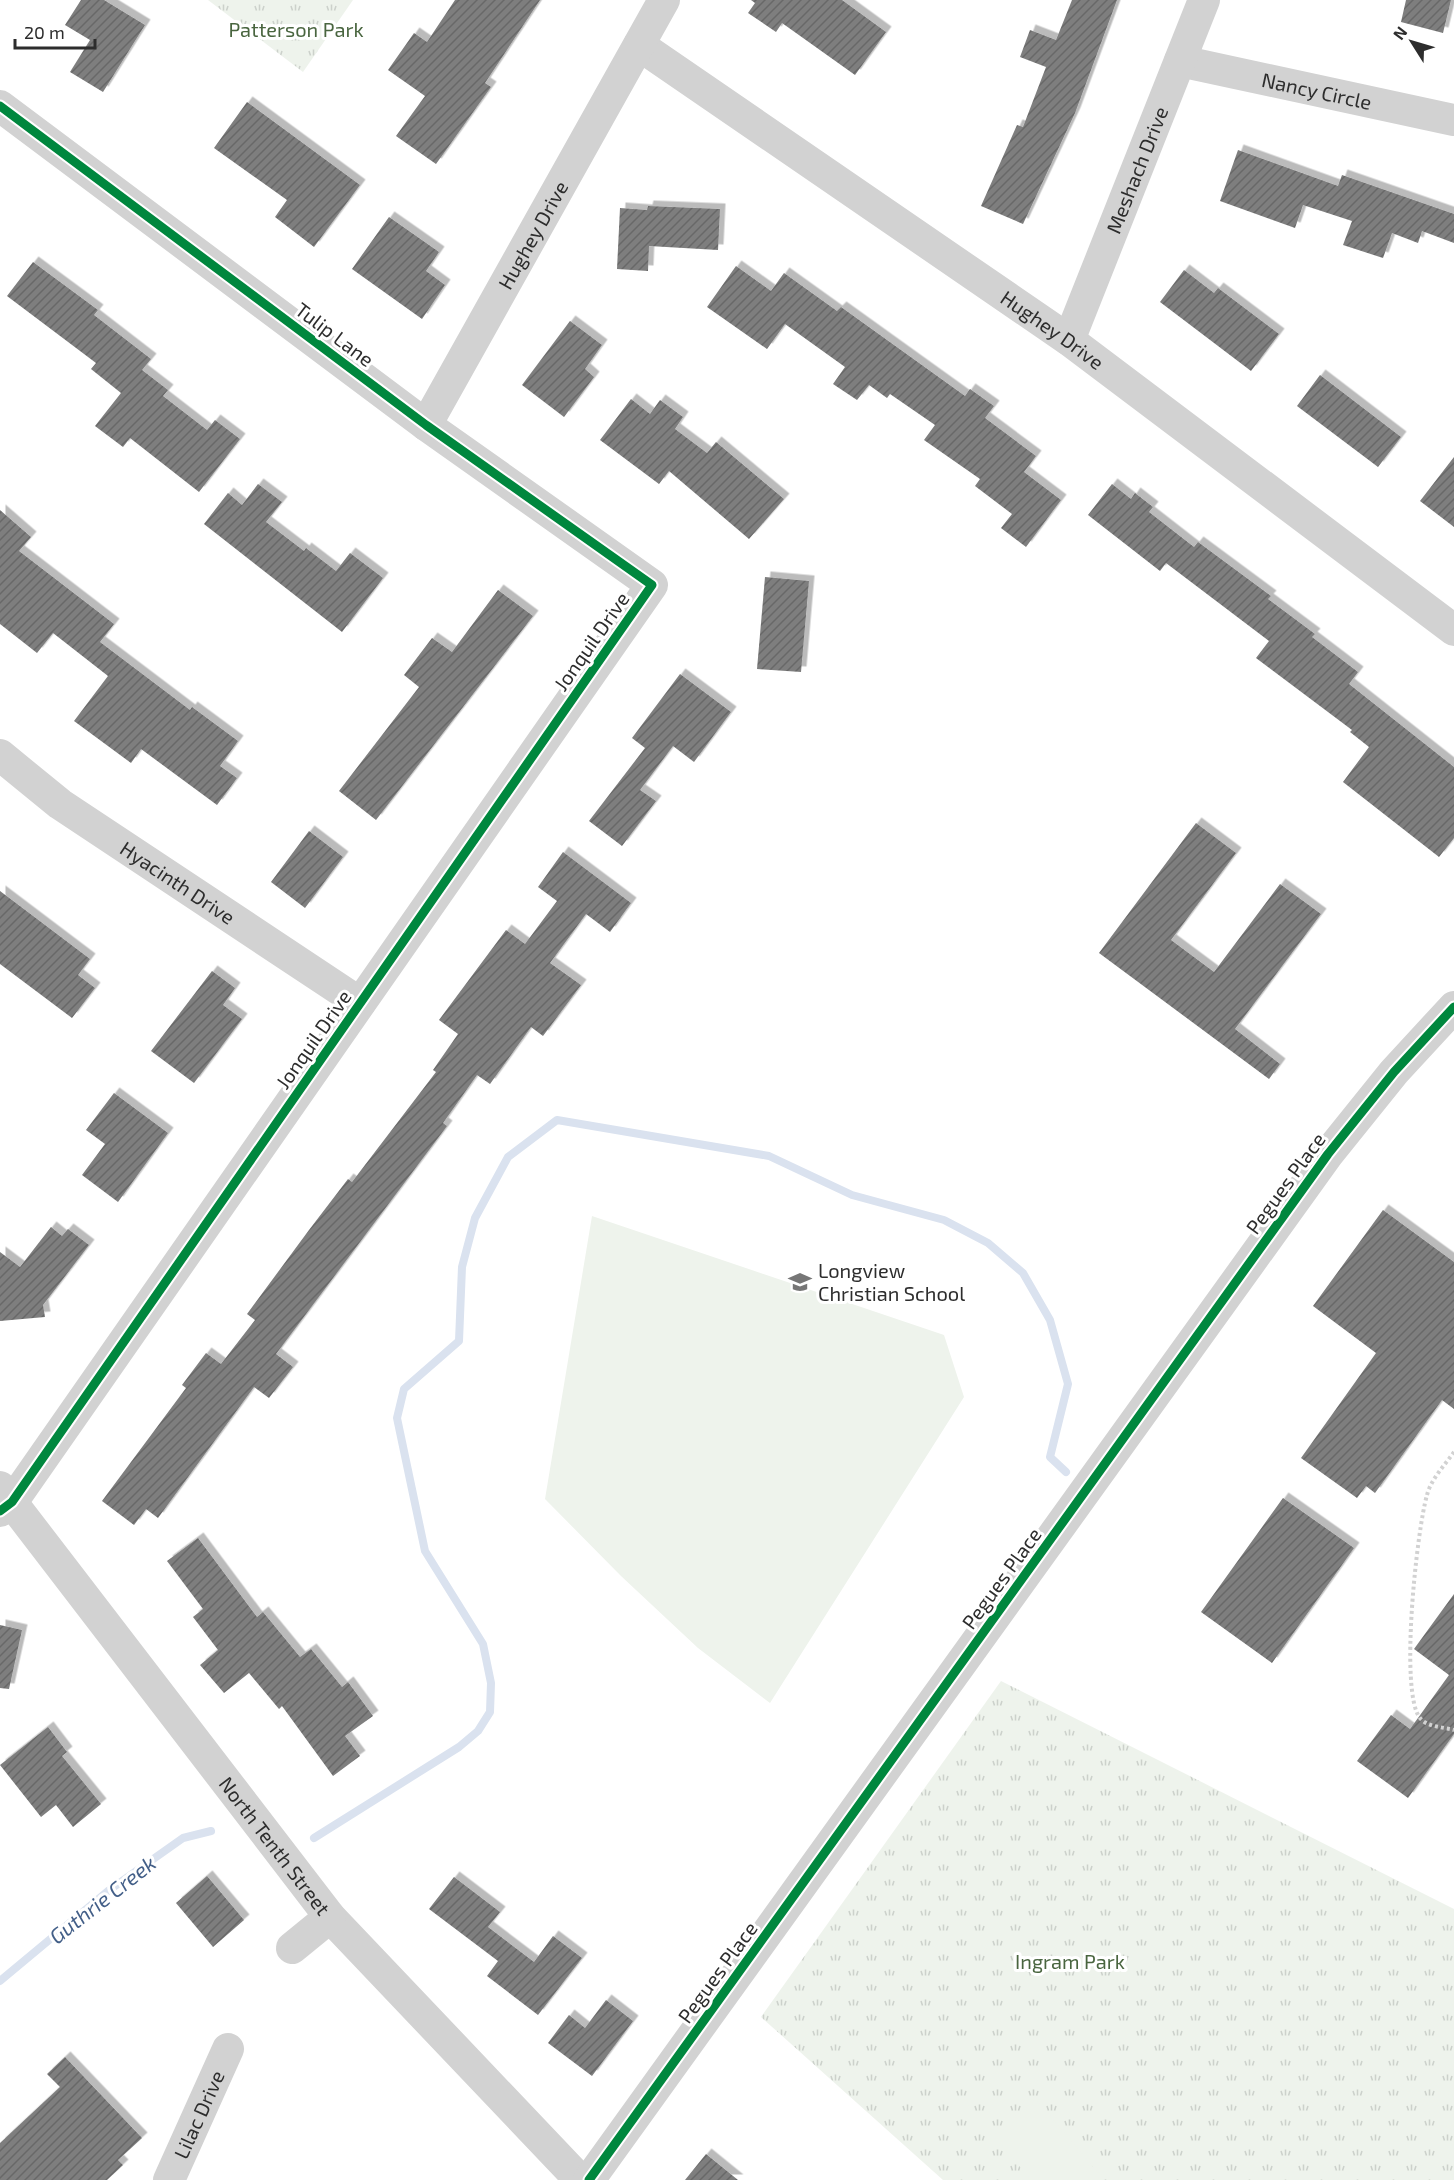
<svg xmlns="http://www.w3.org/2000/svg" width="1454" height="2180" viewBox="0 0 1454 2180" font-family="'Exo 2',sans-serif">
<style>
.park{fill:url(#park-tufts)}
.pitch{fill:#eef3ec}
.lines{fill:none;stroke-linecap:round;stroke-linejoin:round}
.stream{stroke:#dae2ef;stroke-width:8}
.building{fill:url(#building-hatch);filter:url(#shadow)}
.path{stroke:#d2d2d2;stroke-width:4;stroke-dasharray:3 3;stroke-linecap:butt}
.minor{stroke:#d2d2d2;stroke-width:32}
.cycleway-casing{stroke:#fff;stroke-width:13}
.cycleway{stroke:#00873e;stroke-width:9}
.labels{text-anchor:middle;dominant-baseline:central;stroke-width:6;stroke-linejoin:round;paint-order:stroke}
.park-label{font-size:20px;fill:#49653f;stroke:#fff}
.street-label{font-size:20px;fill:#2d2d2d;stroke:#fff}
.poi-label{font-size:20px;fill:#2d2d2d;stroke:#fff;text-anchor:start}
.water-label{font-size:21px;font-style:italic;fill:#435f88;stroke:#fff}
</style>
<defs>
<pattern id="park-tufts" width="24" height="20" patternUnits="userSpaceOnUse" patternTransform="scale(1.5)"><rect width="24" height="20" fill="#eef3ec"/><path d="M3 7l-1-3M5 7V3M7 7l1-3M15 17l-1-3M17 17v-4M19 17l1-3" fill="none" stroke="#ccd1cb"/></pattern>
<pattern id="building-hatch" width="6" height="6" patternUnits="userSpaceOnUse" patternTransform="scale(1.5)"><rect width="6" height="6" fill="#7e7e7e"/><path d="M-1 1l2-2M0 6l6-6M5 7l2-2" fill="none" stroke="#686868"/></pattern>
<filter id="shadow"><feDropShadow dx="5.5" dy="-5.5" stdDeviation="0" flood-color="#0004"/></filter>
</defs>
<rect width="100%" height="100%" fill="#fff"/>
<path class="park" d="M 208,0 L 353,0 L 303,72 Z
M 1001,1681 L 1454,1909 L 1454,2180 L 943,2180 L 761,2017 Z"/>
<path class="pitch" d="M 592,1216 L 944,1335 L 964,1397 L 770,1703 L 698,1648 L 621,1576 L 545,1499 Z
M 1036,2099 L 1100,2175 L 1095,2180 L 1031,2180 L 993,2135 Z"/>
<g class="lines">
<path class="stream" d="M 314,1838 L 459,1747 L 478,1731 L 490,1712 L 491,1683 L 483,1644 L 425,1551 L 397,1418 L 404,1389 L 459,1341 L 462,1267 L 475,1218 L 508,1157 L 557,1120 L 769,1156 L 852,1195 L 944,1220 L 988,1243 L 1023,1273 L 1050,1320 L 1068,1384 L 1050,1457 L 1066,1472
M 0,1981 L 108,1891 L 183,1838 L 211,1831"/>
</g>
<path class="building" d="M 81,0 L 104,0 L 145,25 L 103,92 L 70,72 L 90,40 L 65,25 Z
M 455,0 L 540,0 L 485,83 L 491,87 L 436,164 L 396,136 L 425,96 L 388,70 L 414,33 L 427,42 Z
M 751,0 L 842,0 L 886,32 L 855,75 L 782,23 L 776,32 L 748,13 L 755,3 Z
M 1072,0 L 1117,0 L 1075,113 L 1023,224 L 981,206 L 1017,125 L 1023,127 L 1046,67 L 1020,57 L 1030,30 L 1056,40 Z
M 1406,0 L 1451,0 L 1443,33 L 1401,22 Z
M 247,102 L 360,185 L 314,247 L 275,217 L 287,200 L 214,148 Z
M 1238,150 L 1338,186 L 1342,175 L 1454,214 L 1454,243 L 1422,231 L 1418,243 L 1392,233 L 1383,258 L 1343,245 L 1352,221 L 1303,205 L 1295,228 L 1220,201 Z
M 648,206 L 720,209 L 718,250 L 649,246 L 648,271 L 617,269 L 620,208 L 647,210 Z
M 389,217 L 439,252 L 426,271 L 445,285 L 422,319 L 352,269 Z
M 33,262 L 98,310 L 94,315 L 151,359 L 142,370 L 168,390 L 163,396 L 207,430 L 215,420 L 240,439 L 199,492 L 130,438 L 123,447 L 95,426 L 121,393 L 91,369 L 96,363 L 7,296 Z
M 736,266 L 771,291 L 784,273 L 837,311 L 841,307 L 965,396 L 970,389 L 994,406 L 985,418 L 1036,456 L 1024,472 L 1061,500 L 1026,547 L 1001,528 L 1012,514 L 975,486 L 980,479 L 924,440 L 935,425 L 890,394 L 887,398 L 869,385 L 857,400 L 833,384 L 845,367 L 785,324 L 767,349 L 707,307 Z
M 1184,270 L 1214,293 L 1218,288 L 1279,334 L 1251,371 L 1160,302 Z
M 570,321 L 602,345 L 585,369 L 594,377 L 564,417 L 522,385 Z
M 1320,375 L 1401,437 L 1378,467 L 1297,406 Z
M 631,399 L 650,414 L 660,400 L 683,417 L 675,429 L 707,453 L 716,442 L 784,499 L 749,539 L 669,471 L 659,484 L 600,440 Z
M 1454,457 L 1454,527 L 1420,501 Z
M 258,484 L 282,502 L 266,522 L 304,551 L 306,548 L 336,571 L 350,553 L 383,578 L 342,632 L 204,524 L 228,493 L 242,505 Z
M 1112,484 L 1131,499 L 1135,493 L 1153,507 L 1149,512 L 1194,547 L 1198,542 L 1271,596 L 1268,599 L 1315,634 L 1312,637 L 1358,672 L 1349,684 L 1454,767 L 1454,838 L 1439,857 L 1343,782 L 1369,747 L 1350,732 L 1352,730 L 1256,658 L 1269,641 L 1166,563 L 1160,571 L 1088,515 Z
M 0,510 L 31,537 L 19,551 L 114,624 L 100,642 L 190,710 L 192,707 L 238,741 L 220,766 L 237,778 L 217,805 L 141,749 L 131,763 L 74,721 L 108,676 L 53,633 L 37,653 L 0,624 Z
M 765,577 L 809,581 L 801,672 L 757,669 Z
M 498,590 L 533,616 L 376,820 L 339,791 L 419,687 L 404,675 L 432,638 L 452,652 Z
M 680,674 L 731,712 L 694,762 L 673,746 L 640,790 L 656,801 L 622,846 L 589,821 L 645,748 L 632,738 Z
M 1196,823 L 1236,853 L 1171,940 L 1214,972 L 1280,884 L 1321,914 L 1235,1029 L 1280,1064 L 1269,1079 L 1099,953 Z
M 309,831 L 343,857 L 305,908 L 271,882 Z
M 563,852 L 631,903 L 610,932 L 586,914 L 550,963 L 581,985 L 543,1036 L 531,1027 L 490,1084 L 477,1075 L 443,1123 L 447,1126 L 276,1354 L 293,1367 L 269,1398 L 254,1387 L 158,1518 L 146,1509 L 134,1525 L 102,1501 L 186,1388 L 182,1385 L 206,1353 L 221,1364 L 255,1320 L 247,1314 L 309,1230 L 348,1179 L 352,1182 L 436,1072 L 433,1070 L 458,1034 L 439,1020 L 506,930 L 525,944 L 557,901 L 538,887 Z
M 0,891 L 90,959 L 78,975 L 95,988 L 72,1018 L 0,964 Z
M 212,971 L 235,988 L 223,1005 L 242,1019 L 194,1083 L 151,1051 Z
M 114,1093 L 168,1133 L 118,1202 L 82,1175 L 105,1144 L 86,1130 Z
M 1383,1210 L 1454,1262 L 1454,1409 L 1442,1400 L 1375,1493 L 1366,1486 L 1357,1498 L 1301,1458 L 1376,1353 L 1313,1306 Z
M 51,1227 L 62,1236 L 68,1229 L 89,1245 L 43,1305 L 45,1317 L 0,1321 L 0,1252 L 20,1267 Z
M 1283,1498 L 1354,1548 L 1272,1663 L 1201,1612 Z
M 198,1538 L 257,1617 L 263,1612 L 300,1657 L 311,1649 L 342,1687 L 348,1682 L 373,1716 L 345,1736 L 360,1756 L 333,1776 L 282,1706 L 279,1709 L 249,1673 L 224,1693 L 200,1665 L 218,1650 L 193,1617 L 203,1609 L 167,1561 Z
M 1454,1594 L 1454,1734 L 1408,1798 L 1357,1761 L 1391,1715 L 1410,1729 L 1449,1675 L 1414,1649 Z
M 0,1625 L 22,1630 L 9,1689 L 0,1688 Z
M 48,1727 L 67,1752 L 62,1756 L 101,1804 L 73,1827 L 56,1805 L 41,1817 L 0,1765 Z
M 207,1876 L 244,1920 L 213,1947 L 176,1903 Z
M 454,1877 L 500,1912 L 488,1927 L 534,1962 L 553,1936 L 582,1958 L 538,2015 L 487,1976 L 498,1961 L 429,1909 Z
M 606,2000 L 633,2021 L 592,2076 L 548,2043 L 569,2015 L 585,2028 Z
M 65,2057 L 142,2138 L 118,2160 L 123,2165 L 107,2180 L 0,2180 L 0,2143 L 60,2087 L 47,2074 Z
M 706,2154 L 738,2180 L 685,2180 Z"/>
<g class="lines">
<path class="path" d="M 1454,1452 C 1445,1465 1431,1479 1427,1495 C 1417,1529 1399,1692 1420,1718 C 1427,1727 1443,1727 1454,1730"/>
<g class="minor">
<path id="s1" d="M 639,45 L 1069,340 L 1454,630"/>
<path id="s2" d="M 1180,61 L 1454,120"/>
<path d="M 0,106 L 426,425 L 652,585 L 12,1502 L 0,1511"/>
<path id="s3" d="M 1069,340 L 1204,0"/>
<path id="s4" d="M 426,425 L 664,0"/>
<path id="s5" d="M 0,755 L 60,804 L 360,1003"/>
<path id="s6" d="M 0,1487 L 330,1917 L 580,2180"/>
<path d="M 292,1948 L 330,1917"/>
<path id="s7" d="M 169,2180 L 228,2049"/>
<path d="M 589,2180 L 1328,1154 L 1394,1072 L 1454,1007"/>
</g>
<g class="cycleway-casing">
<path id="cycleway" d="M 0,106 L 426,425 L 652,585 L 12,1502 L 0,1511
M 589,2180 L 1328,1154 L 1394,1072 L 1454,1007"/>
</g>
<use href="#cycleway" class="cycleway"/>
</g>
<defs>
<g id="school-bare" transform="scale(1.8)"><path d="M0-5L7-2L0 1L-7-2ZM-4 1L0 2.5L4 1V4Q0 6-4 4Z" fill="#767676" stroke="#fff" stroke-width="2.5" paint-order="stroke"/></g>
</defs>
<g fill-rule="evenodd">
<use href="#school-bare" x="800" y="1282"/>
</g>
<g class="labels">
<g class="park-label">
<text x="296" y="29">Patterson Park</text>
<text x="1070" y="1961">Ingram Park</text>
</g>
<g class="street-label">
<text stroke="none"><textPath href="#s2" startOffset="140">Nancy Circle</textPath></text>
<text stroke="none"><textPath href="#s3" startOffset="183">Meshach Drive</textPath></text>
<text stroke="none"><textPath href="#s4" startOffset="218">Hughey Drive</textPath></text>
<text stroke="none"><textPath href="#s1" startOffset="502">Hughey Drive</textPath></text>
<text transform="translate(335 334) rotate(37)">Tulip Lane</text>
<text transform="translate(591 641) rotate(-55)">Jonquil Drive</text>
<text stroke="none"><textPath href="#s5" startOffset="219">Hyacinth Drive</textPath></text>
<text transform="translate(313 1039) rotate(-55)">Jonquil Drive</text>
<text transform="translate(1285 1183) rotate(-54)">Pegues Place</text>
<text transform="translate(1001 1578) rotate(-54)">Pegues Place</text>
<text stroke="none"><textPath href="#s6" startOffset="452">North Tenth Street</textPath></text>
<text transform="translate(717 1972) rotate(-54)">Pegues Place</text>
<text stroke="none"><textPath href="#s7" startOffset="72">Lilac Drive</textPath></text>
</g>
<g class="poi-label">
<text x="818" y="1270">Longview<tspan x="818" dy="23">Christian School</tspan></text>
</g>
<g class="water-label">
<text transform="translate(102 1899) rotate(-38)">Guthrie Creek</text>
</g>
</g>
<g transform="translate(1412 42) rotate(307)" stroke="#ffffff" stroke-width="4.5" paint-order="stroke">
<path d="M0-4.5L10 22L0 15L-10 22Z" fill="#2d2d2d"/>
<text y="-9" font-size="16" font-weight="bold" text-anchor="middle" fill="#2d2d2d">N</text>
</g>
<path d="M15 39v9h80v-9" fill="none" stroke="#2d2d2d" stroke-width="3"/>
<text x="24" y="39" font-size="18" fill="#2d2d2d" stroke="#ffffff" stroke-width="4.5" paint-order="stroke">20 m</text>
</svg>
